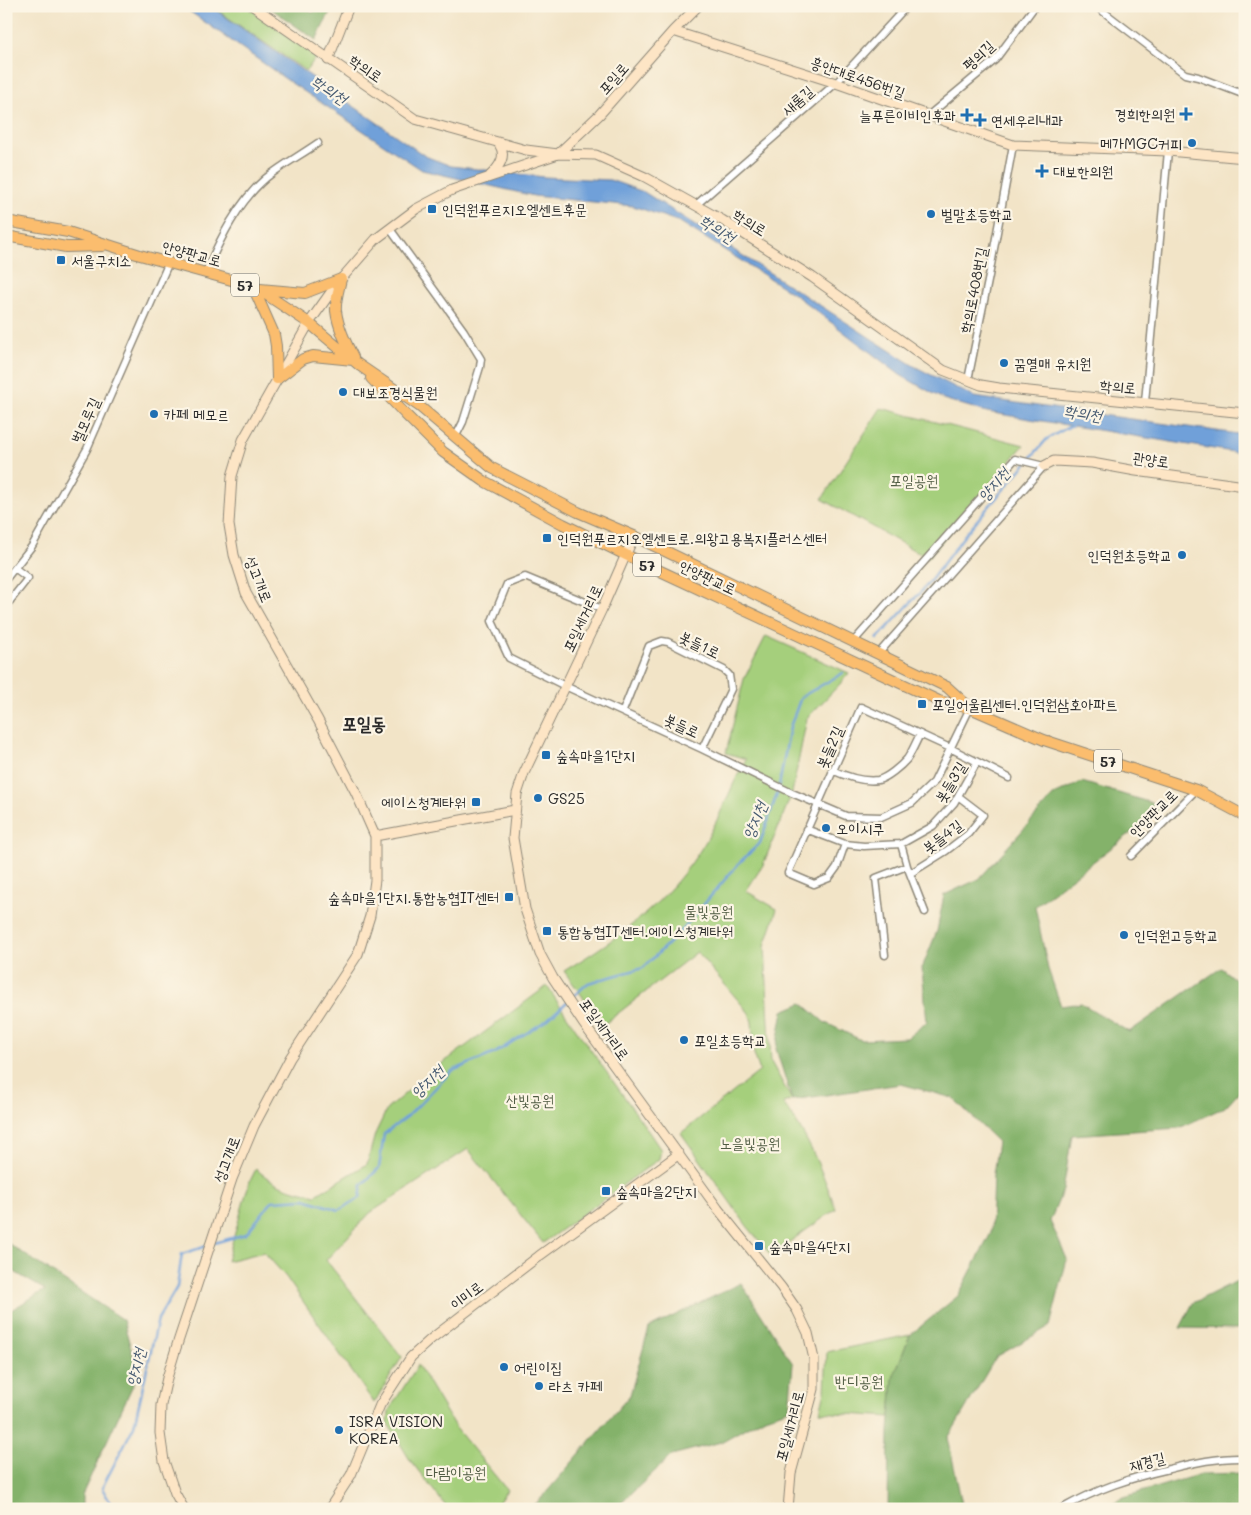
<svg xmlns="http://www.w3.org/2000/svg" width="1251" height="1515" viewBox="0 0 1251 1515" font-family="Mali,'Poor Story',sans-serif">
<style>
.green{fill:#a5cf7b;stroke:#687d53}
.forest{fill:#84b26b;stroke:#586e4b}
.water{fill:#6fa0d9;stroke:#4d6682}
.lines{fill:none;stroke-linecap:round;stroke-linejoin:round}
.stream{stroke:#6fa0d9;stroke-width:2.5}
.street-casing{stroke:#8e8879;stroke-width:9}
.secondary-casing{stroke:#8e8879;stroke-width:11}
.primary-casing{stroke:#8e8879;stroke-width:12}
.street{stroke:#fff;stroke-width:6}
.secondary{stroke:#fde5c5;stroke-width:9}
.primary{stroke:#fbbd6e;stroke-width:10}
.poi-dot{fill:#1f6fb2;stroke:#fcf5e5;stroke-width:2}
.labels{text-anchor:middle;dominant-baseline:central;stroke-width:4.5;stroke-linejoin:round;paint-order:stroke}
.shield{fill:#fcf5e5;stroke:#6a6863;stroke-width:1}
.shield-label{font-size:14px;font-weight:bold;fill:#2b2b2b}
.street-label{font-size:15px;fill:#2b2b2b;stroke:#fcf5e5}
.poi-label{font-size:15px;fill:#2b2b2b;stroke:#fcf5e5;text-anchor:start}
.park-label{font-size:15px;fill:#505c43;stroke:#fcf5e5}
.water-label{font-size:16px;font-style:italic;fill:#465a71;stroke:#fcf5e5}
.quarter-label{font-size:18px;font-weight:bold;fill:#2b2b2b;stroke:#fcf5e5}
</style>
<rect width="100%" height="100%" fill="#fcf5e5"/>
<filter id="ink" filterUnits="userSpaceOnUse"><feTurbulence type="fractalNoise" baseFrequency=".02" numOctaves="2"/><feDisplacementMap in="SourceGraphic" scale="10" xChannelSelector="R" yChannelSelector="G"/><feConvolveMatrix kernelMatrix="1 2 1 2 8 2 1 2 1" color-interpolation-filters="sRGB"/></filter>
<filter id="wash" filterUnits="userSpaceOnUse"><feTurbulence type="fractalNoise" baseFrequency=".0096" numOctaves="4" result="noise"/><feDisplacementMap in="SourceGraphic" scale="20" xChannelSelector="R" yChannelSelector="G"/><feGaussianBlur stdDeviation="1.12" result="paint"/><feColorMatrix in="noise" values="0 0 0 0 0 0 0 0 0 0 0 0 0 0 0 0 0 1.4 0 .05"/><feComposite in="paint" operator="in"/></filter>
<g filter="url(#wash)">
<rect width="100%" height="100%" fill="#f2e4c7"/>
<path class="green" d="M 211,6 L 246,6 L 317,56 L 306,71 Z
M 881,408 L 1024,445 L 928,558 L 822,499 Z
M 766,636 L 849,673 L 840,684 L 807,718 L 792,793 L 763,865 L 746,891 L 777,909 L 765,946 L 771,1062 L 792,1100 L 783,1103 C 809,1137 821,1170 836,1209 L 771,1255 L 747,1226 L 681,1133 L 760,1071 L 754,1054 L 752,1022 L 749,1013 L 697,952 L 603,1025 L 564,971 C 623,935 670,901 706,841 C 721,815 731,786 746,759 L 726,753 L 744,679 Z
M 547,986 C 583,1042 624,1094 661,1150 L 659,1159 L 543,1243 L 468,1149 L 370,1213 L 326,1260 L 402,1357 L 374,1403 L 286,1277 L 264,1252 L 227,1261 L 249,1183 L 256,1169 C 277,1187 290,1189 316,1195 L 367,1164 L 375,1134 L 387,1109 L 428,1074 Z
M 910,1335 L 893,1378 L 890,1417 L 820,1412 L 825,1391 L 827,1352 Z
M 418,1365 L 455,1427 L 507,1490 L 494,1509 L 448,1509 L 410,1460 L 388,1424 L 389,1410 Z"/>
<path class="forest" d="M 267,6 L 302,6 L 313,13 L 318,6 L 333,6 L 316,40 Z
M 1082,782 L 1165,807 L 1035,906 L 1048,969 L 1061,1006 L 1081,1003 L 1129,1032 L 1221,968 L 1245,987 L 1245,1085 L 1225,1107 L 1179,1128 L 1072,1135 L 1063,1190 L 1050,1221 L 1067,1259 L 1050,1326 L 996,1357 L 948,1438 L 963,1509 L 888,1509 L 889,1431 L 893,1378 L 910,1335 L 958,1296 L 991,1233 L 993,1174 L 998,1142 L 953,1098 L 901,1084 L 792,1100 L 776,1049 L 783,1011 L 802,1003 L 824,1022 L 861,1040 L 907,1038 L 927,1022 L 922,968 L 937,931 L 944,895 L 979,879 L 1054,795 Z
M 6,1242 L 123,1320 L 138,1374 L 82,1495 L 82,1509 L 6,1509 L 6,1313 L 45,1290 L 6,1267 Z
M 1245,1277 L 1245,1329 L 1180,1328 L 1193,1303 Z
M 741,1283 L 793,1364 L 789,1409 L 763,1418 L 721,1442 L 672,1455 L 615,1509 L 528,1509 L 538,1502 L 630,1395 L 649,1328 Z
M 1201,1474 L 1245,1473 L 1245,1509 L 1102,1509 L 1124,1497 Z"/>
<path class="water" d="M 182,6 L 210,6 L 425,156 L 451,166 L 544,177 L 610,180 L 644,192 L 914,366 L 974,397 L 1245,435 L 1245,454 L 987,412 L 943,399 L 900,375 L 794,294 L 680,222 L 633,206 L 534,196 L 422,170 L 290,82 Z"/>
<g class="lines">
<path class="stream" d="M 877,639 L 928,584 L 967,532 L 1047,439 L 1074,424
M 214,1243 L 246,1234 L 272,1201 L 305,1199 L 339,1210 L 360,1198 L 362,1185 L 379,1168 L 384,1134 L 408,1116 L 452,1071 L 495,1053 L 547,1020 L 588,983 L 643,968 L 682,930 L 739,863 L 760,843 L 778,791 L 790,727 L 801,697 L 843,673
M 114,1509 L 102,1488 L 134,1426 L 158,1319 L 177,1287 L 182,1254 L 207,1246"/>
</g>
</g>
<g filter="url(#ink)">
<g class="lines">
<g class="street-casing">
<path id="street" d="M 1096,6 L 1185,74 L 1198,77 L 1245,95
M 929,115 L 995,60 L 1035,6
M 696,205 L 836,83 L 907,6
M 390,229 L 464,331 L 481,359 L 480,367 L 463,422 L 455,438
M 206,272 C 220,239 238,202 266,178 C 282,165 301,155 318,143
M 968,380 L 989,276 L 1013,145
M 1145,402 L 1168,151
M 6,579 L 32,546 L 87,449 L 169,262
M 6,606 L 28,578 L 16,569
M 602,609 L 525,577 L 507,584 L 492,621 L 509,658 L 565,686 L 702,749 L 792,793 L 846,816 L 881,817 L 912,803 L 934,782 L 970,708
M 854,641 L 1015,459 L 1044,466 L 879,653
M 623,711 L 649,646 L 662,641 L 668,642 L 724,670 L 729,675 L 731,689 L 702,749
M 832,770 C 845,776 864,782 878,780 C 887,778 901,766 907,759 C 912,752 916,742 920,734
M 806,829 L 845,844 L 864,846 L 901,844 L 933,826 L 954,803 L 977,762
M 845,844 L 837,867 L 829,878 L 814,884 L 788,873 L 861,707 L 950,748 L 1009,778
M 901,844 L 907,866 L 925,912
M 1131,856 L 1196,790
M 911,873 L 946,851 L 968,834 L 983,815 L 958,796
M 885,955 L 876,878 L 907,866
M 1061,1509 C 1097,1489 1129,1478 1169,1469 C 1193,1463 1219,1457 1245,1458"/>
</g>
<g class="secondary-casing">
<path id="secondary" d="M 253,6 L 415,119 L 526,150 L 558,154 L 596,155 L 645,177 L 722,220 L 812,277 L 943,370 L 981,385 L 999,388 L 1245,413
M 673,31 L 836,83 L 1013,145 L 1168,151 L 1245,158
M 328,60 L 349,6
M 490,176 C 500,166 507,156 499,144
M 1044,466 L 1054,461 L 1092,463 L 1136,471 L 1245,486
M 634,536 L 602,609 L 524,773 L 517,794 L 513,838 L 525,909 L 540,954 L 553,978 L 583,1023 L 718,1209 L 781,1287 L 797,1310 L 808,1333 L 814,1359 L 814,1389 L 791,1473 L 788,1509
M 375,836 L 515,810
M 184,1509 L 175,1493 L 164,1461 L 160,1433 L 161,1405 L 167,1378 L 176,1348 L 232,1179 L 254,1126 L 290,1058 L 358,954 L 370,916 L 375,880 L 375,836 L 356,793 L 318,720 L 246,593 L 234,555 L 229,525 L 232,476 L 243,440 L 309,323 L 336,285 L 376,239 L 416,209 L 452,190 L 558,154 L 599,115 L 673,31 L 698,6
M 329,1509 L 351,1475 L 380,1405 L 411,1357 L 431,1339 L 539,1256 L 679,1154"/>
</g>
<g class="primary-casing">
<path id="primary" d="M 6,221 L 68,232 L 140,255 L 235,281 L 267,295 L 309,323 L 359,365 L 419,406 L 492,468 L 578,512 L 634,536 L 947,687 L 970,708
M 6,236 L 66,247 L 102,246
M 341,279 C 339,289 335,300 336,311 C 338,327 346,343 353,357
M 254,289 L 274,334 L 276,346 L 277,379
M 260,289 L 305,293 L 341,279
M 371,378 L 406,415 L 443,452 L 484,481 L 563,524 L 626,555 L 939,701 L 970,708 L 1044,740 L 1196,790 L 1245,816
M 277,379 L 303,359 L 313,356 L 353,360"/>
</g>
<use href="#street" class="street"/>
<use href="#secondary" class="secondary"/>
<use href="#primary" class="primary"/>
</g>
</g>
<g class="poi-dot">
<path d="M1183.5 106.5h5v5h5v5h-5v5h-5v-5h-5v-5h5z"/>
<path d="M964.5 107.5h5v5h5v5h-5v5h-5v-5h-5v-5h5z"/>
<path d="M977.5 112.5h5v5h5v5h-5v5h-5v-5h-5v-5h5z"/>
<circle cx="1192" cy="143" r="5"/>
<path d="M1039.5 163.5h5v5h5v5h-5v5h-5v-5h-5v-5h5z"/>
<rect x="427" y="204" width="10" height="10" rx="2.5"/>
<circle cx="931" cy="214" r="5"/>
<rect x="56" y="255" width="10" height="10" rx="2.5"/>
<circle cx="1004" cy="363" r="5"/>
<circle cx="343" cy="392" r="5"/>
<circle cx="154" cy="414" r="5"/>
<rect x="542" y="533" width="10" height="10" rx="2.5"/>
<circle cx="1182" cy="555" r="5"/>
<rect x="917" y="699" width="10" height="10" rx="2.5"/>
<rect x="541" y="750" width="10" height="10" rx="2.5"/>
<circle cx="538" cy="798" r="5"/>
<rect x="471" y="797" width="10" height="10" rx="2.5"/>
<circle cx="826" cy="828" r="5"/>
<rect x="504" y="892" width="10" height="10" rx="2.5"/>
<rect x="542" y="926" width="10" height="10" rx="2.5"/>
<circle cx="1124" cy="935" r="5"/>
<circle cx="684" cy="1040" r="5"/>
<rect x="601" y="1186" width="10" height="10" rx="2.5"/>
<rect x="754" y="1241" width="10" height="10" rx="2.5"/>
<circle cx="504" cy="1367" r="5"/>
<circle cx="539" cy="1386" r="5"/>
<circle cx="339" cy="1430" r="5"/>
</g>
<g class="labels">
<g class="shield">
<rect x="231" y="273.5" width="28" height="23" rx="4"/>
<rect x="633" y="553.5" width="28" height="23" rx="4"/>
<rect x="1094" y="749.5" width="28" height="23" rx="4"/>
</g>
<g class="shield-label">
<text x="245" y="285">57</text>
<text x="647" y="565">57</text>
<text x="1108" y="761">57</text>
</g>
<g class="street-label">
<text transform="translate(978 55) rotate(-43)">평의길</text>
<text transform="translate(366 68) rotate(34)">학의로</text>
<text transform="translate(858 77) rotate(19)">흥안대로456번길</text>
<text transform="translate(613 78) rotate(-49)">포일로</text>
<text transform="translate(797 100) rotate(-41)">새롬길</text>
<text transform="translate(750 222) rotate(32)">학의로</text>
<text transform="translate(192 253) rotate(15)">안양판교로</text>
<text transform="translate(973 290) rotate(-79)">학의로408번길</text>
<text transform="translate(1118 386) rotate(5)">학의로</text>
<text transform="translate(85 420) rotate(-66)">벌모루길</text>
<text transform="translate(1151 459) rotate(8)">관양로</text>
<text transform="translate(708 577) rotate(25)">안양판교로</text>
<text transform="translate(259 579) rotate(68)">성고개로</text>
<text transform="translate(582 618) rotate(-65)">포일세거리로</text>
<text transform="translate(700 644) rotate(26)">봇들1로</text>
<text transform="translate(682 725) rotate(25)">봇들로</text>
<text transform="translate(829 747) rotate(-66)">봇들2길</text>
<text transform="translate(950 782) rotate(-58)">봇들3길</text>
<text transform="translate(1153 813) rotate(-45)">안양판교로</text>
<text transform="translate(942 836) rotate(-37)">봇들4길</text>
<text transform="translate(605 1029) rotate(54)">포일세거리로</text>
<text transform="translate(226 1159) rotate(-69)">성고개로</text>
<text transform="translate(466 1295) rotate(-37)">이미로</text>
<text transform="translate(789 1426) rotate(-75)">포일세거리로</text>
<text transform="translate(1147 1461) rotate(-14)">재경길</text>
</g>
<g class="poi-label">
<text x="1175" y="114" text-anchor="end">경희한의원</text>
<text x="956" y="115" text-anchor="end">늘푸른이비인후과</text>
<text x="991" y="120">연세우리내과</text>
<text x="1182" y="143" text-anchor="end">메가MGC커피</text>
<text x="1053" y="171">대보한의원</text>
<text x="442" y="209">인덕원푸르지오엘센트후문</text>
<text x="941" y="214">벌말초등학교</text>
<text x="71" y="260">서울구치소</text>
<text x="1014" y="363">꿈열매 유치원</text>
<text x="353" y="392">대보조경식물원</text>
<text x="164" y="414">카페 메모르</text>
<text x="557" y="538">인덕원푸르지오엘센트로.의왕고용복지플러스센터</text>
<text x="1172" y="555" text-anchor="end">인덕원초등학교</text>
<text x="932" y="704">포일어울림센터.인덕원삼호아파트</text>
<text x="556" y="755">숲속마을1단지</text>
<text x="548" y="798">GS25</text>
<text x="466" y="802" text-anchor="end">에이스청계타워</text>
<text x="836" y="828">오이시쿠</text>
<text x="499" y="897" text-anchor="end">숲속마을1단지.통합농협IT센터</text>
<text x="557" y="931">통합농협IT센터.에이스청계타워</text>
<text x="1134" y="935">인덕원고등학교</text>
<text x="694" y="1040">포일초등학교</text>
<text x="616" y="1191">숲속마을2단지</text>
<text x="769" y="1246">숲속마을4단지</text>
<text x="514" y="1367">어린이집</text>
<text x="549" y="1386">라츠 카페</text>
<text x="349" y="1421">ISRA VISION<tspan x="349" dy="17">KOREA</tspan></text>
</g>
<g class="park-label">
<text x="914" y="480">포일공원</text>
<text x="709" y="911">물빛공원</text>
<text x="530" y="1100">산빛공원</text>
<text x="750" y="1143">노을빛공원</text>
<text x="859" y="1381">반디공원</text>
<text x="456" y="1472">다람이공원</text>
</g>
<g class="water-label">
<text transform="translate(330 89) rotate(34)">학의천</text>
<text transform="translate(718 228) rotate(33)">학의천</text>
<text transform="translate(1083 412) rotate(9)">학의천</text>
<text transform="translate(993 484) rotate(-49)">양지천</text>
<text transform="translate(754 820) rotate(-67)">양지천</text>
<text transform="translate(427 1081) rotate(-44)">양지천</text>
<text transform="translate(135 1367) rotate(-77)">양지천</text>
</g>
<g class="quarter-label">
<text x="364" y="723">포일동</text>
</g>
</g>
<rect width="1251" height="1515" fill="none" stroke="#fcf5e5" stroke-width="25"/>
</svg>
